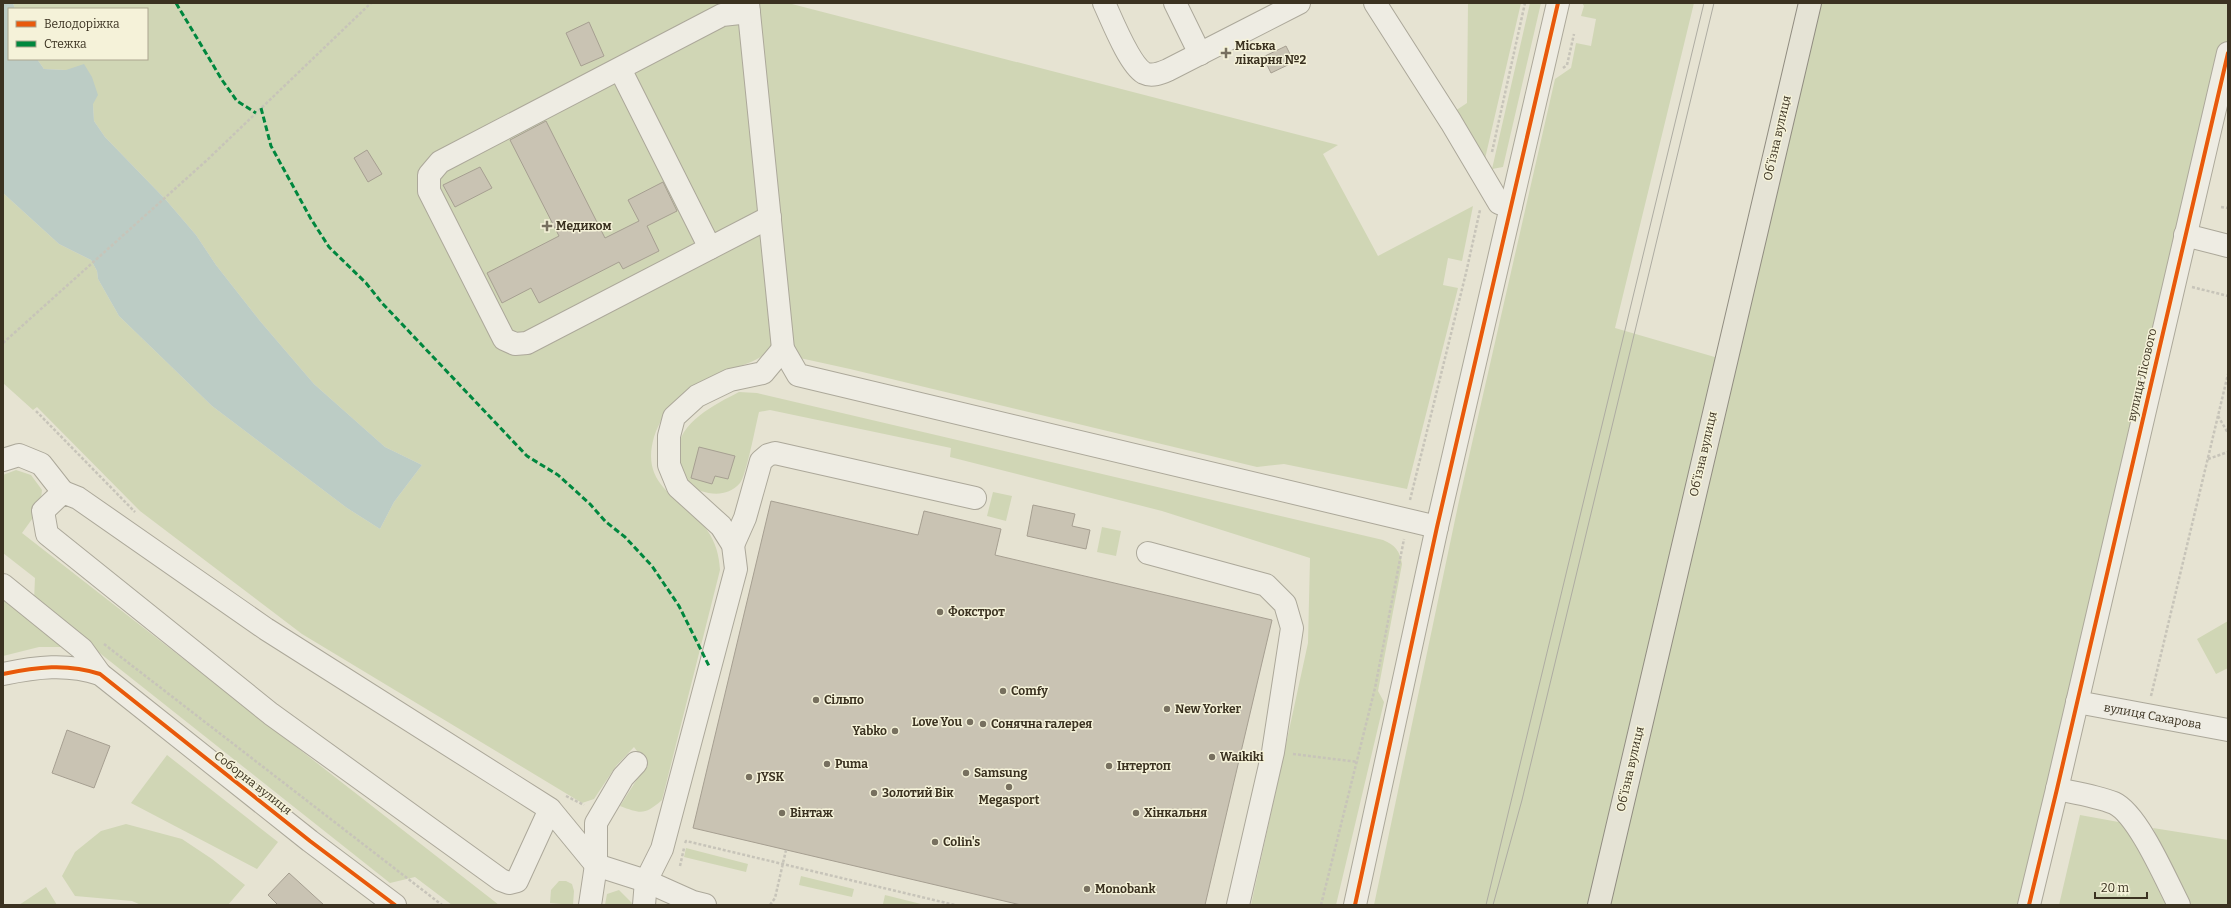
<svg xmlns="http://www.w3.org/2000/svg" width="2231" height="908" viewBox="0 0 2231 908" font-family="Bitter,serif">
<style>
.green{fill:#d0d6b5}
.water{fill:#bcccc5}
.building{fill:#c9c3b3;stroke:#a69f91}
.lines{fill:none;stroke-linecap:round;stroke-linejoin:round}
.minor-casing{stroke:#aca89a;stroke-width:24}
.major-casing{stroke:#918d81;stroke-width:24}
.path{stroke:#c7c4b9;stroke-width:2.5;stroke-dasharray:3 2;stroke-linecap:butt}
.minor{stroke:#eeece3;stroke-width:22}
.major{stroke:#e5e3d5;stroke-width:22}
.tram{stroke:#aeaca2;stroke-width:1}
.quiet{stroke:#00873e;stroke-width:3;stroke-dasharray:6 3;stroke-linecap:butt}
.cycleway-casing{stroke:#f5f2d9;stroke-width:6}
.cycleway{stroke:#e8590c;stroke-width:4}
.poi-dot{fill:#77705f;stroke:#f5f2d9;stroke-width:1.5}
.labels{text-anchor:middle;dominant-baseline:central;stroke-width:3;stroke-linejoin:round;paint-order:stroke}
.poi-label{font-size:12px;font-weight:bold;fill:#3b3221;stroke:#f5f2d9;text-anchor:start}
.street-label{font-size:12px;fill:#3b3221;stroke:#f5f2d9}
</style>
<rect width="100%" height="100%" fill="#e6e3d2"/>
<path class="green" d="M 13,3 L 788,3 L 1338,145 L 1323,154 L 1378,256 L 1473,206 L 1462,261 L 1448,258 L 1443,285 L 1458,288 L 1407,489 L 1284,464 L 1257,467 L 850,369 L 768,351 C 757,362 744,364 730,370 C 718,376 687,391 678,399 C 666,411 659,422 654,437 C 639,489 685,497 707,530 C 716,543 719,555 720,570 L 662,800 C 645,815 641,814 620,806 L 639,776 L 648,766 L 634,747 L 616,766 L 594,799 L 582,803 L 302,634 L 140,511 L 37,407 L 33,410 L 3,383 L 3,193 L 59,244 L 91,260 L 97,271 L 98,279 L 119,316 L 212,406 L 347,508 L 380,529 L 394,502 L 422,465 L 385,447 L 314,384 L 260,321 L 216,265 L 196,235 L 166,200 L 105,137 L 94,121 L 93,104 L 66,70 L 44,69 L 37,59 L 147,59 L 147,9 L 15,9 Z
M 1468,3 L 1521,3 L 1484,163 L 1455,111 L 1467,103 Z
M 1530,3 L 1541,3 L 1503,167 L 1492,169 Z
M 1582,3 L 1694,3 L 1615,328 L 1725,360 L 1810,3 L 2228,3 L 2228,53 L 2029,905 L 1374,905 L 1460,496 L 1555,79 L 1571,68 L 1576,43 L 1591,46 L 1596,19 L 1581,16 L 1584,6 Z
M 739,392 L 757,393 L 1383,540 C 1395,545 1400,551 1402,564 L 1378,691 L 1384,702 L 1336,905 L 1251,905 L 1308,643 L 1310,558 L 1162,511 L 950,457 L 951,448 L 770,410 L 759,412 C 756,424 746,477 740,483 C 725,500 703,494 686,484 C 684,476 678,467 678,458 C 674,424 714,405 739,392 Z
M 16,470 L 31,475 L 42,490 L 40,508 L 22,533 L 499,905 L 452,905 L 415,877 L 390,883 L 34,601 L 35,578 L 3,553 L 3,475 Z
M 993,492 L 1012,496 L 1006,521 L 987,516 Z
M 1102,527 L 1121,531 L 1116,556 L 1097,552 Z
M 3,598 L 64,647 L 39,647 L 3,656 Z
M 2228,621 L 2228,668 L 2216,674 L 2197,639 Z
M 167,755 L 278,842 L 257,869 L 131,803 Z
M 2080,815 L 2124,823 L 2168,905 L 2059,905 Z
M 126,824 L 182,839 L 212,859 L 245,885 L 228,905 L 141,905 L 132,901 L 75,896 L 62,876 L 75,852 L 101,831 Z
M 2153,828 L 2228,840 L 2228,905 L 2190,905 Z
M 686,848 L 748,864 L 746,872 L 684,857 Z
M 801,876 L 854,889 L 852,897 L 799,885 Z
M 559,881 L 566,881 L 572,884 L 574,891 L 573,905 L 550,903 L 551,890 Z
M 46,887 L 57,905 L 19,905 Z
M 619,890 L 632,903 L 631,905 L 605,905 L 607,894 Z
M 885,895 L 925,905 L 883,904 Z"/>
<path class="water" d="M 3,3 L 13,3 L 15,9 L 9,9 L 9,59 L 37,59 L 44,69 L 66,70 L 84,64 L 92,77 L 98,95 L 93,104 L 94,121 L 105,137 L 166,200 L 196,235 L 216,265 L 260,321 L 314,384 L 385,447 L 422,465 L 394,502 L 380,529 L 347,508 L 212,406 L 119,316 L 98,279 L 97,271 L 91,260 L 59,244 L 3,193 Z"/>
<path class="building" d="M 589,22 L 604,56 L 581,66 L 566,33 Z
M 1286,46 L 1294,62 L 1271,73 L 1263,57 Z
M 546,121 L 605,238 L 639,221 L 628,200 L 663,182 L 677,211 L 647,226 L 659,251 L 623,269 L 619,262 L 539,303 L 531,288 L 502,303 L 487,273 L 559,236 L 510,140 Z
M 367,150 L 382,174 L 368,182 L 354,158 Z
M 480,167 L 492,188 L 455,207 L 443,185 Z
M 699,447 L 735,456 L 728,479 L 715,476 L 712,484 L 691,478 Z
M 771,501 L 918,535 L 924,511 L 1001,529 L 995,555 L 1272,620 L 1205,905 L 1021,905 L 693,828 Z
M 1033,505 L 1075,514 L 1072,526 L 1090,530 L 1086,549 L 1027,536 Z
M 67,730 L 110,746 L 94,788 L 52,773 Z
M 289,873 L 324,905 L 278,905 L 268,895 Z"/>
<g class="lines">
<g class="minor-casing">
<g id="minor">
<path d="M 748,3 L 783,349 L 798,375 L 1437,527"/>
<path d="M 1104,3 C 1112,20 1129,64 1144,73 C 1152,77 1161,73 1168,70 L 1299,3"/>
<path d="M 1175,3 L 1200,54"/>
<path d="M 1375,3 L 1451,122 L 1499,203 L 1511,206"/>
<path d="M 749,12 L 722,15 L 440,162 L 429,175 L 429,191 L 504,339 L 515,344 L 527,343 L 770,217"/>
<path d="M 620,69 L 710,248"/>
<path d="M 2185,235 L 2228,246"/>
<path d="M 3,460 L 19,455 L 41,464 L 63,492"/>
<path d="M 733,545 L 745,518 L 761,461 L 768,455 L 775,453 L 975,498"/>
<path d="M 1148,553 L 1266,585 L 1285,604 L 1292,628 L 1273,752 L 1238,905"/>
<path d="M 3,585 L 82,649 L 100,674"/>
<path d="M 3,674 C 36,667 67,663 100,674 L 310,841 L 395,905"/>
<path id="s1" d="M 2077,702 L 2228,730"/>
<path d="M 2057,789 C 2076,793 2096,796 2114,803 C 2138,814 2166,880 2179,905"/>
<path d="M 550,809 L 517,881 L 509,883 L 501,880 L 271,714 L 47,534 L 43,511 L 63,492 L 78,498 L 266,629 L 550,809 L 596,865 L 646,881 L 693,902 L 705,905"/>
<path d="M 590,905 L 596,865 L 596,823 L 623,777 L 636,763"/>
<path d="M 644,905 L 646,881 L 662,849 L 736,569 L 733,545 L 721,526 L 678,487 L 669,465 L 669,436 L 674,417 L 697,396 L 730,380 L 763,373 L 783,349"/>
<path d="M 1355,905 L 1437,527 L 1558,3"/>
<path d="M 2029,905 L 2057,789 L 2228,53"/>
</g>
</g>
<g class="major-casing">
<path id="major" d="M 1599,905 L 1810,3"/>
</g>
<path class="path" d="M 1563,68 L 1567,65 L 1574,34
M 1492,152 L 1525,3
M 2221,207 L 2228,208
M 2192,287 L 2228,296
M 3,343 L 206,161 L 371,3
M 36,411 L 135,512
M 2218,416 L 2228,433
M 3,426 L 4,426
M 2208,459 L 2228,452
M 1410,500 L 1466,273 L 1480,210
M 104,644 L 442,905
M 2151,696 L 2228,374
M 1293,754 L 1358,762
M 566,796 L 584,805
M 685,843 L 686,841 L 955,905
M 680,866 L 684,848
M 770,905 L 775,898 L 786,850
M 1321,905 L 1375,688 L 1404,539"/>
<use href="#minor" class="minor"/>
<use href="#major" class="major"/>
<path class="tram" d="M 1486,905 L 1704,3
M 1493,905 L 1522,800 L 1714,3"/>
<path class="quiet" d="M 176,3 L 222,80 L 237,101 L 256,113
M 261,108 L 271,146 L 311,219 L 329,247 L 366,283 L 382,303 L 527,456 L 558,475 L 590,504 L 606,522 L 625,537 L 652,566 L 679,606 L 710,668"/>
<g class="cycleway-casing">
<path id="cycleway" d="M 3,674 C 36,667 67,663 100,674 L 310,841 L 395,905
M 1355,905 L 1437,527 L 1558,3
M 2029,905 L 2057,789 L 2228,53"/>
</g>
<use href="#cycleway" class="cycleway"/>
</g>
<g class="poi-dot">
<path d="M1224 47h4v4h4v4h-4v4h-4v-4h-4v-4h4z"/>
<path d="M545 220h4v4h4v4h-4v4h-4v-4h-4v-4h4z"/>
<circle cx="940" cy="612" r="4"/>
<circle cx="1003" cy="691" r="4"/>
<circle cx="816" cy="700" r="4"/>
<circle cx="1167" cy="709" r="4"/>
<circle cx="970" cy="722" r="4"/>
<circle cx="983" cy="724" r="4"/>
<circle cx="895" cy="731" r="4"/>
<circle cx="1212" cy="757" r="4"/>
<circle cx="827" cy="764" r="4"/>
<circle cx="1109" cy="766" r="4"/>
<circle cx="966" cy="773" r="4"/>
<circle cx="749" cy="777" r="4"/>
<circle cx="1009" cy="787" r="4"/>
<circle cx="874" cy="793" r="4"/>
<circle cx="782" cy="813" r="4"/>
<circle cx="1136" cy="813" r="4"/>
<circle cx="935" cy="842" r="4"/>
<circle cx="1087" cy="889" r="4"/>
</g>
<g class="labels">
<g class="poi-label">
<text x="1235" y="46">Міська<tspan x="1235" dy="14">лікарня №2</tspan></text>
<text x="556" y="226">Медиком</text>
<text x="948" y="612">Фокстрот</text>
<text x="1011" y="691">Comfy</text>
<text x="824" y="700">Сільпо</text>
<text x="1175" y="709">New Yorker</text>
<text x="962" y="722" text-anchor="end">Love You</text>
<text x="991" y="724">Сонячна галерея</text>
<text x="887" y="731" text-anchor="end">Yabko</text>
<text x="1220" y="757">Waikiki</text>
<text x="835" y="764">Puma</text>
<text x="1117" y="766">Інтертоп</text>
<text x="974" y="773">Samsung</text>
<text x="757" y="777">JYSK</text>
<text x="882" y="793">Золотий Вік</text>
<text x="1009" y="800" text-anchor="middle">Megasport</text>
<text x="790" y="813">Вінтаж</text>
<text x="1144" y="813">Хінкальня</text>
<text x="943" y="842">Colin's</text>
<text x="1095" y="889">Monobank</text>
</g>
<g class="street-label">
<text transform="translate(1777 138) rotate(-77)">Обʼїзна вулиця</text>
<text transform="translate(2142 375) rotate(-77)">вулиця Лісового</text>
<text transform="translate(1703 454) rotate(-77)">Обʼїзна вулиця</text>
<text stroke="none"><textPath href="#s1" startOffset="77">вулиця Сахарова</textPath></text>
<text transform="translate(1630 769) rotate(-77)">Обʼїзна вулиця</text>
<text transform="translate(253 783) rotate(38)">Соборна вулиця</text>
</g>
</g>
<rect width="2231" height="908" fill="none" stroke="#3b3221" stroke-width="8"/>
<rect x="8" y="8" width="140" height="52" fill="#f5f2d9" stroke="#aba58f"/>
<rect x="16" y="21" width="20" height="6" fill="#e8590c" stroke="#aba58f"/>
<text x="44" y="28" font-size="12" fill="#3b3221">Велодоріжка</text>
<rect x="16" y="41" width="20" height="6" fill="#00873e" stroke="#aba58f"/>
<text x="44" y="48" font-size="12" fill="#3b3221">Стежка</text>
<path d="M2095 892v6h52v-6" fill="none" stroke="#3b3221" stroke-width="2"/>
<text x="2101" y="892" font-size="12" fill="#3b3221" stroke="#f5f2d9" stroke-width="3" paint-order="stroke">20 m</text>
</svg>
